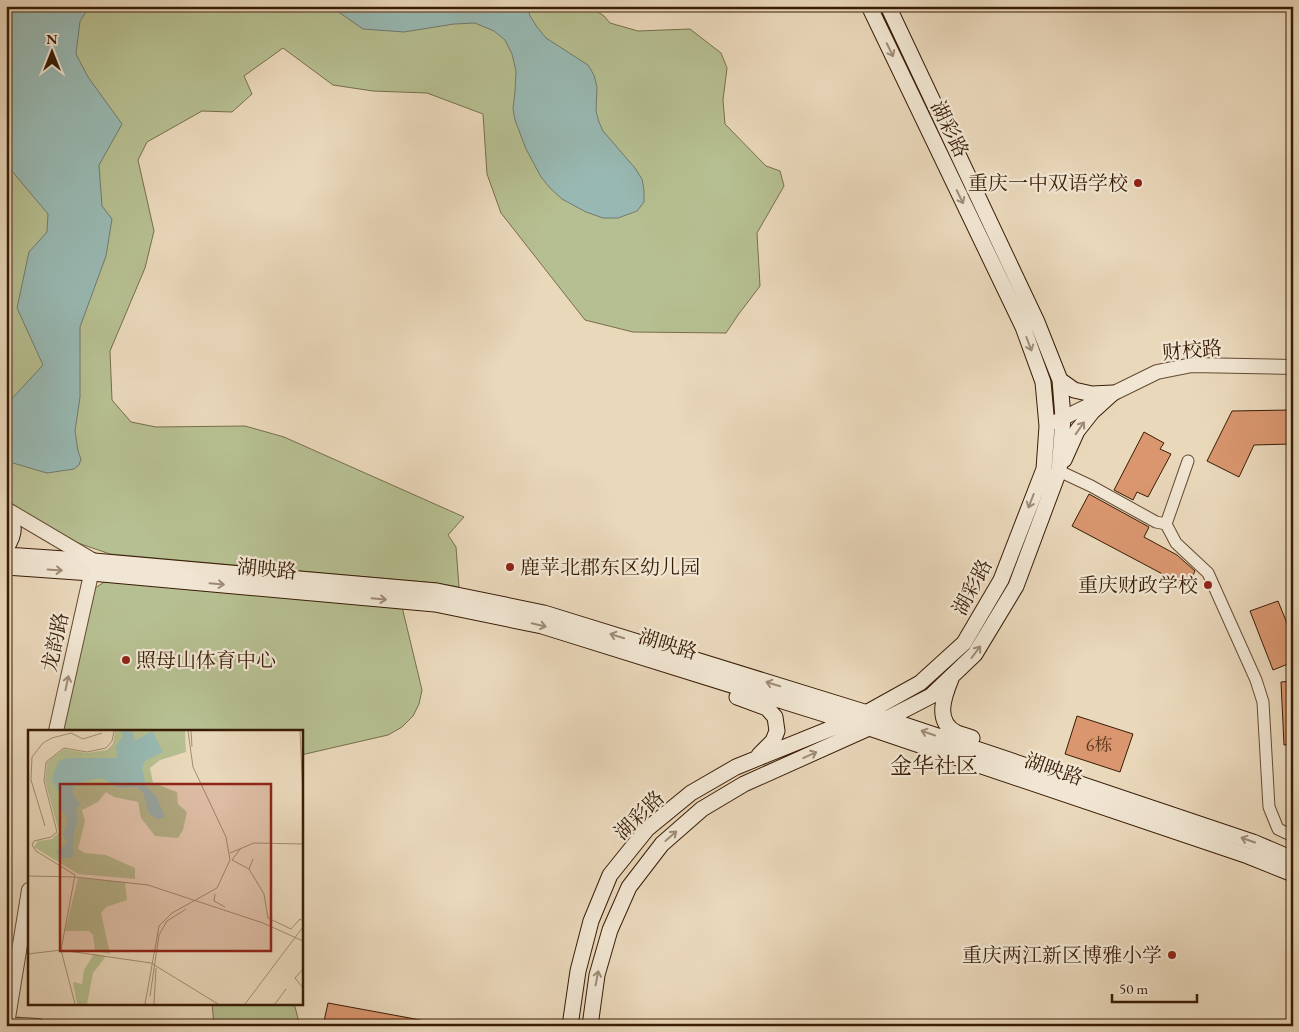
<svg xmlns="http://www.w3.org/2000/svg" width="1299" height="1032" viewBox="0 0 1299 1032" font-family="'EB Garamond','Noto Serif SC',serif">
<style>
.green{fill:#b6bf91;stroke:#776e4b}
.water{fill:#98b9b3;stroke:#727a6d}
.building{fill:#d9966f;stroke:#381c05}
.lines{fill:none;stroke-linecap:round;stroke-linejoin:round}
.minor-casing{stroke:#644b32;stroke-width:13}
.tertiary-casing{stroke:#644b32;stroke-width:16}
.secondary-casing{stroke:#381c05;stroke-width:17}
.minor{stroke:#f1e6d3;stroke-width:11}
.tertiary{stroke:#f1e6d3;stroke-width:14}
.secondary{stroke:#f1e6d3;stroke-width:15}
.oneway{stroke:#9e8b76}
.poi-dot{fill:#8f2418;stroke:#f1e6d3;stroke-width:2}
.labels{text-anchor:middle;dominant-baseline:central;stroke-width:4.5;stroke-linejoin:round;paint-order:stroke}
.number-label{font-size:18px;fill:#603a20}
.street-label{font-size:20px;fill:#381c05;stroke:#f1e6d3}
.poi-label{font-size:20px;fill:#381c05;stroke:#f1e6d3;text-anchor:end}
.quarter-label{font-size:22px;fill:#381c05;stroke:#f1e6d3}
.inset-road{fill:none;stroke:#a38d72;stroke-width:1}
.view{fill:#8f2418;fill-opacity:0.15;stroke:#8f2418;stroke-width:2.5}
.inset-edge{fill:none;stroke:#381c05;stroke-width:2.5}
</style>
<rect width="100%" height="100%" fill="#ead8bb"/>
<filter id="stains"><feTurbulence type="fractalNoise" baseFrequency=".004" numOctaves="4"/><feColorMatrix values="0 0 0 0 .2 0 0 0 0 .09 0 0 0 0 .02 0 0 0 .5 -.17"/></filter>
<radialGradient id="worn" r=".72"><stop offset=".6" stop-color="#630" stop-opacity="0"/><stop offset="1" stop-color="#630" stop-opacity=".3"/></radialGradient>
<path class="green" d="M 6,6 L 589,6 L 604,16 L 610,23 L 638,31 L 690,29 L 721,53 L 727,68 L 723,100 L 725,124 L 766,166 L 780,171 L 784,186 L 757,233 L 760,286 L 738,315 L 726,333 L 633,332 L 585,320 L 501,213 L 487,174 L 483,114 L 427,93 L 373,91 L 333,85 L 283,48 L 244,76 L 252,94 L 232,112 L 202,111 L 147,142 L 138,160 L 154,231 L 145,268 L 110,351 L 112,400 L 131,422 L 156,427 L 245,426 L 284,437 L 464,517 L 448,535 L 456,547 L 459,587 L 436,583 L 110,554 L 75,542 L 6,501 Z
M 109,579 L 402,607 L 422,690 L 419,704 L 413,716 L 402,727 L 388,735 L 301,755 L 301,731 L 61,731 L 92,590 Z
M 212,1003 L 294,1003 L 300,1026 L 214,1026 Z"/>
<path class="water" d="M 6,6 L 90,6 L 80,21 L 76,54 L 88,77 L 122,124 L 99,165 L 102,206 L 112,219 L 106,256 L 80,327 L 80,397 L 75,431 L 78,451 L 81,459 L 79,465 L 74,469 L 47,473 L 6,461 L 6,405 L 43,365 L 17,308 L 29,252 L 47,232 L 48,214 L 6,164 Z
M 330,6 L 527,6 L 530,16 L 537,27 L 546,38 L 588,65 L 594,75 L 597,87 L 596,111 L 599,122 L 603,131 L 635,168 L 642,179 L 644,190 L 644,202 L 637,211 L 618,218 L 603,218 L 586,212 L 562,199 L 550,188 L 541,177 L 526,149 L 515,120 L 513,109 L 515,91 L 516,71 L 512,54 L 505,40 L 494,31 L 475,23 L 454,24 L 404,32 L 363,29 Z"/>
<path class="building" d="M 1290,410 L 1291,444 L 1254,445 L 1239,477 L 1207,461 L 1232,411 Z
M 1144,432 L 1164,443 L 1160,449 L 1171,454 L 1148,497 L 1137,492 L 1133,500 L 1114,490 Z
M 1089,494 L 1149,527 L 1144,537 L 1177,555 L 1195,571 L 1187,587 L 1072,526 Z
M 1278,601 L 1293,638 L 1293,662 L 1273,670 L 1250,611 Z
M 1293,681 L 1293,744 L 1284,745 L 1281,682 Z
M 1077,716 L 1133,734 L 1120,772 L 1065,754 Z
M 328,1003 L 426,1021 L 425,1026 L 323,1026 Z"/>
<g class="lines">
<g class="minor-casing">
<path id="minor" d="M 1188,461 L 1166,524 L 1176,543 L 1208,573 L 1256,680 L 1263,702 L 1269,807 L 1278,829 L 1293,836
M 1059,471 L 1091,486 L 1156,522 L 1166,524"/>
</g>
<g class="tertiary-casing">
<path id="tertiary" d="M 1055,422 L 1157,372 L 1192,365 L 1293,367
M 6,509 L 94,561 L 56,731
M 6,1024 L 38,1026
M 7,1026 L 7,1024 L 29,890"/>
</g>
<g class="secondary-casing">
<path id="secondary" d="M 1060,380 L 1074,390 L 1092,394 L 1113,393
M 1064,460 L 1077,431 L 1092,412 L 1113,393
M 6,548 C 16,533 15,525 7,510
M 6,555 L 94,561 L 437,591 L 544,613 L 887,719 L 1253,842 L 1293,859
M 6,567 L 91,573 L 435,604 L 542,626 L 869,728 L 1248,856 L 1293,874
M 951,679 C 944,696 934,722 957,733 C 962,735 967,736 972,738
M 737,697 L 767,708 L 775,717 L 777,731 L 773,741 L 759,755
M 570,1026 L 578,971 L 591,921 L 610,875 L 647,829 L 691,793 L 736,767 L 847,722 L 866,713 L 920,683 L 964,643 L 1001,580 L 1044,469 L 1047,426 L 1043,382 L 1023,327 L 869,6
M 590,1026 L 597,975 L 610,930 L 629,887 L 662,844 L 702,809 L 744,784 L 869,728 L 931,696 L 975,654 L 1016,586 L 1059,471 L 1063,418 L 1060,380 L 1037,322 L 888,6"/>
</g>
<use href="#minor" class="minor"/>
<use href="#tertiary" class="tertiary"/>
<use href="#secondary" class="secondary"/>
</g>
<defs><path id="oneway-shaft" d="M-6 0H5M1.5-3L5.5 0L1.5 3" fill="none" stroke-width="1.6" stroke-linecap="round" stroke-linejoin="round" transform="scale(1.25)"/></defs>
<g class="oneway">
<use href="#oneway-shaft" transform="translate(890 50) rotate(64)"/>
<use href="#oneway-shaft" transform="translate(960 197) rotate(64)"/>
<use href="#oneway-shaft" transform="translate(1029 344) rotate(69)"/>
<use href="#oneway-shaft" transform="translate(1080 428) rotate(-55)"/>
<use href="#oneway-shaft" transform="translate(1031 501) rotate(111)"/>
<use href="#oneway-shaft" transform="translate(55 570) rotate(4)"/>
<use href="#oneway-shaft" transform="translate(217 584) rotate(5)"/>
<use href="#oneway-shaft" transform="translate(379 599) rotate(5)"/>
<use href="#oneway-shaft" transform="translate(539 625) rotate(13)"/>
<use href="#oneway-shaft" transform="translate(617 636) rotate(-163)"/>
<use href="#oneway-shaft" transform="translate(976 652) rotate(-53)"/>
<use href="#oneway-shaft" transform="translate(67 683) rotate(-78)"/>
<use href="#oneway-shaft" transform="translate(773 684) rotate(-163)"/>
<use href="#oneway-shaft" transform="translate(928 733) rotate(-161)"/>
<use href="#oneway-shaft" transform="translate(810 755) rotate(-24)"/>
<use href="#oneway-shaft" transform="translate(671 836) rotate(-41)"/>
<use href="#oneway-shaft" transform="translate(1248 840) rotate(-161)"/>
<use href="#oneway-shaft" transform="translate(597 978) rotate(-79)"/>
</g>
<g class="poi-dot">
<circle cx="1138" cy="183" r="5"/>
<circle cx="510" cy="567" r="5"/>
<circle cx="1208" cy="585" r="5"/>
<circle cx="126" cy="660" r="5"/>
<circle cx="1172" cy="955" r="5"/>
</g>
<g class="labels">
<g class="number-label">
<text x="1099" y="744">6栋</text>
</g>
<g class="street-label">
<text transform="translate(950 129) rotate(64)">湖彩路</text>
<text transform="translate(1192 350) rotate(-5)">财校路</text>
<text transform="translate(267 569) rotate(5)">湖映路</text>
<text transform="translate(972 587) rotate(-62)">湖彩路</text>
<text transform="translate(55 642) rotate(-78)">龙韵路</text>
<text transform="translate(668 644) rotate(17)">湖映路</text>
<text transform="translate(1054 769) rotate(19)">湖映路</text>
<text transform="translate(639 815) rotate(-44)">湖彩路</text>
</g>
<g class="poi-label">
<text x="1128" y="183">重庆一中双语学校</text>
<text x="520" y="567" text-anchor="start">鹿苹北郡东区幼儿园</text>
<text x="1198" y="585">重庆财政学校</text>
<text x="136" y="660" text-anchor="start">照母山体育中心</text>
<text x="1162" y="955">重庆两江新区博雅小学</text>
</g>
<g class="quarter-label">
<text x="934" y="765">金华社区</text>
</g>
</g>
<g transform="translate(28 730)">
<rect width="275" height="275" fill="#ead8bb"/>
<path d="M 87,1 L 157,1 L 158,22 L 132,30 L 122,38 L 125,53 L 149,62 L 150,74 L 159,82 L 155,100 L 150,108 L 127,106 L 113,88 L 110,72 L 86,67 L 78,62 L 70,72 L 54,80 L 57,91 L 50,119 L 57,123 L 78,125 L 107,138 L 107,149 L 50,144 L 6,117 L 10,111 L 24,109 L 31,102 L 17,51 L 19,32 L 36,19 L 59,23 L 79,20 L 85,14 ZM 50,148 L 97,152 L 99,170 L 78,177 L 73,183 L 82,224 L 67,221 L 65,205 L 61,201 L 37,201 ZM 66,224 L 78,226 L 65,243 L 59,274 L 49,274 L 45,252 L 54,254 L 56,240 Z" fill="#b6bf91"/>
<path d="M 93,1 L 104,1 L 107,11 L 124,1 L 135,22 L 117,31 L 114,38 L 118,56 L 128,66 L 137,87 L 130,89 L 121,84 L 115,62 L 109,57 L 91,58 L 73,48 L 48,53 L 44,62 L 52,74 L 48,80 L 50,89 L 45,107 L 45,128 L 31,128 L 28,121 L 39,113 L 35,104 L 40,89 L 31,78 L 31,63 L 24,50 L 27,40 L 31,31 L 40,28 L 89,28 L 88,16 L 95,6 Z" fill="#98b9b3"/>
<path class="inset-road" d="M 163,1 L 164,17M 272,1 L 275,67M 17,96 L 3,50 L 4,27 L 15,13 L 24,8 L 43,3 L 55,9 L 74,3M 202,123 L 226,113 L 275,114M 225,129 L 221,139 L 236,164 L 240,188 L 263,199 L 272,189 L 275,191M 204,130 L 221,139M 204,130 L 213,118M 0,146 L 47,147 L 120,155 L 235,193 L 275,211M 187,164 L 186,171 L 197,177M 0,224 L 33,220 L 123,233 L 190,274M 275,239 L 267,248 L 275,258M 122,266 L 131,205 L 139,191 L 158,179M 47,274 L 33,220 L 47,145 L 8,121 L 4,115 L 6,111 L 23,107 L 29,102 L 16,51 L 18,32 L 36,18 L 59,22 L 78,18 L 84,11 L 86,1M 117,274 L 131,196 L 144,183 L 189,158 L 202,130 L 198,107 L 165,37 L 160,1M 126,274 L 128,238M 217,274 L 275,197M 247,274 L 258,259"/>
<path class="view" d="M 32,54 L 243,54 L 243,221 L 32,221 Z"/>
<rect width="275" height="275" class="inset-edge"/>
</g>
<rect width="1299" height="1032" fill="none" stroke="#ead8bb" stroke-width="25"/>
<rect x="8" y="8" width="1284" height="1017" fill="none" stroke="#381c05" stroke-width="2.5"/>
<rect x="12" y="12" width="1274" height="1007" fill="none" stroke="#381c05"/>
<g transform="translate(52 52)" stroke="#f1e6d3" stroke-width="4" paint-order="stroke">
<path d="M0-4L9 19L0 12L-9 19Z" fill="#381c05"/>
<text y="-8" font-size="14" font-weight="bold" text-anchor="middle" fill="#381c05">N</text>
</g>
<path d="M1112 994v8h85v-8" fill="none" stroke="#381c05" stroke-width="2.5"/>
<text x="1119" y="994" font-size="15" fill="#381c05" stroke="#f1e6d3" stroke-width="4" paint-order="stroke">50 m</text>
<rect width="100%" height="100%" filter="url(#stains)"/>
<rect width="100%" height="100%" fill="url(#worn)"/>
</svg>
